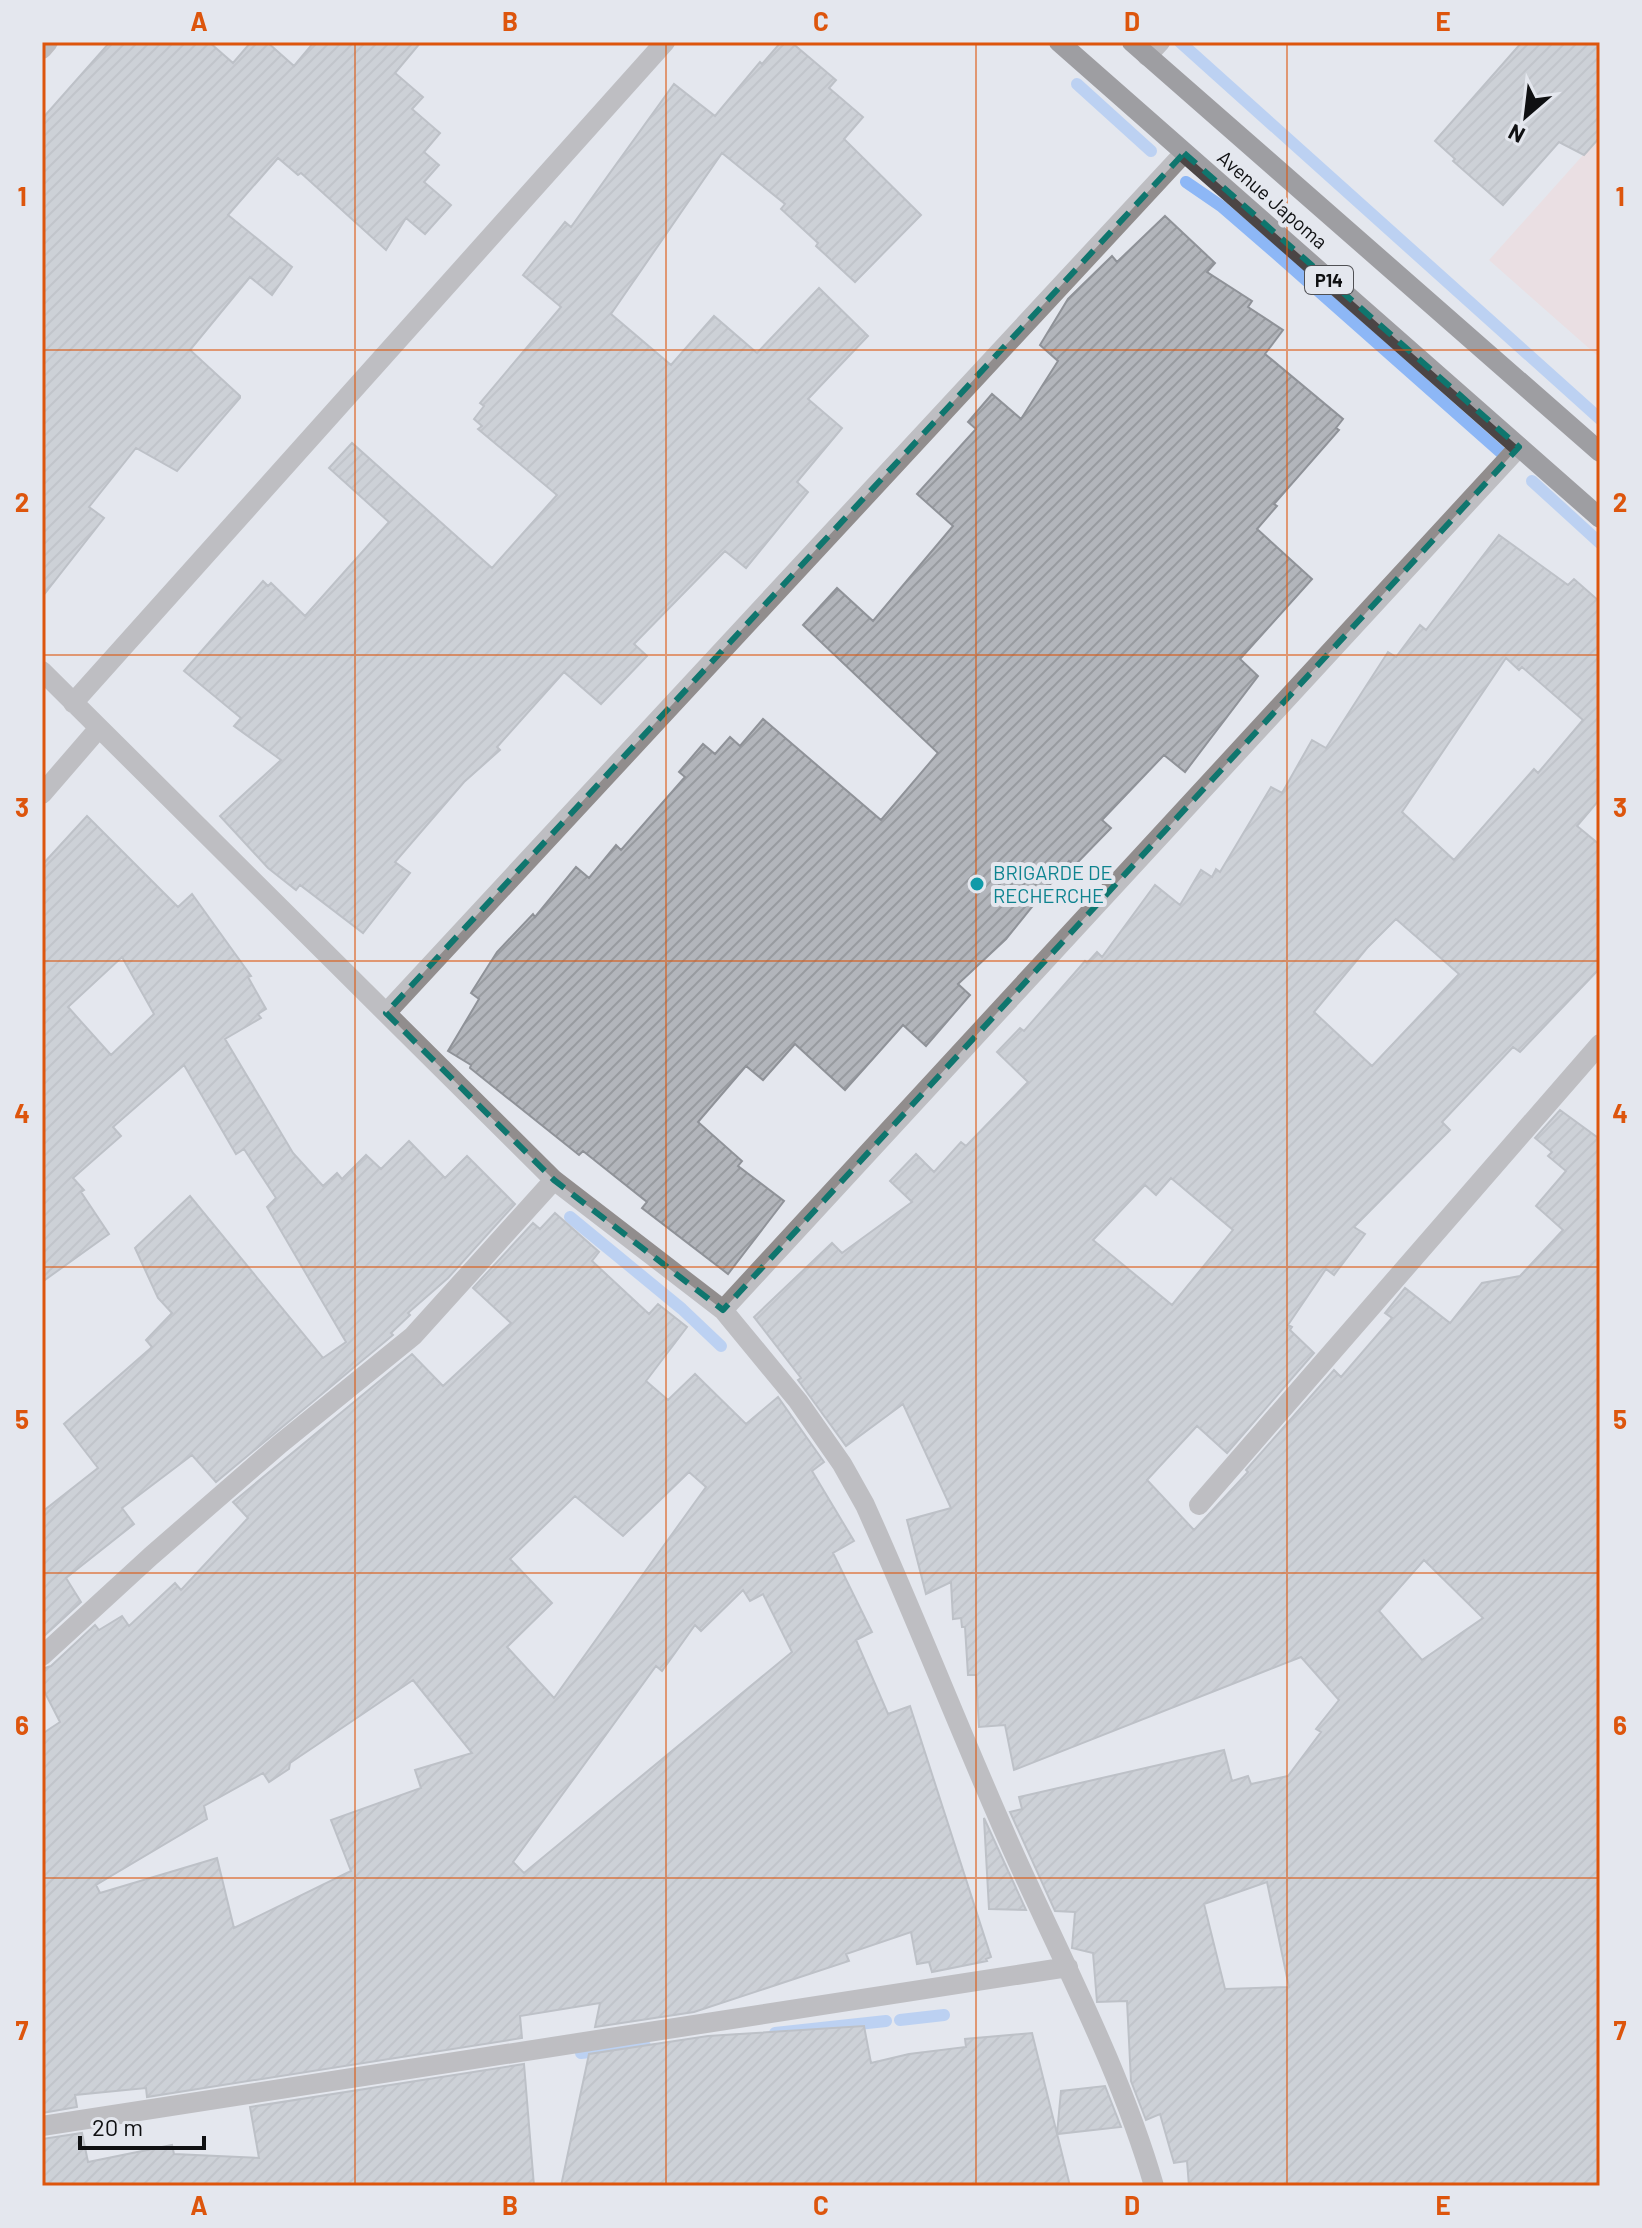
<svg xmlns="http://www.w3.org/2000/svg" width="1642" height="2228" viewBox="0 0 1642 2228" font-family="Barlow,sans-serif">
<style>
.education{fill:#f1d6d4}
.lines{fill:none;stroke-linecap:round;stroke-linejoin:round}
.stream{stroke:#8db7f6;stroke-width:12}
.building{fill:url(#building-hatch);stroke:#8f9298;stroke-width:2;fill-rule:evenodd}
.minor{stroke:#918d8d;stroke-width:20}
.primary{stroke:#4b4545;stroke-width:20}
.marked{fill:none;stroke:#0f766e;stroke-width:6;stroke-dasharray:16 10;stroke-linejoin:round}
.grid{fill:none;stroke:#dd550c;stroke-width:2;stroke-opacity:0.55}
.culture-dot{fill:#0f9aa8;stroke:#e4e7ee;stroke-width:3}
.labels{text-anchor:middle;dominant-baseline:central;stroke-width:8;stroke-linejoin:round;paint-order:stroke}
.shield{fill:#e4e7ee;stroke:#4f5054;stroke-width:2}
.shield-label{font-size:18px;font-weight:bold;fill:#0f1012}
.street-label{font-size:20px;fill:#0f1012;stroke:#e4e7ee}
.culture-label{font-size:20px;fill:#0d838f;stroke:#e4e7ee;text-anchor:start}
.neatline{fill:none;stroke:#dd550c;stroke-width:3}
.grid-label{font-size:26px;text-anchor:middle;font-weight:bold;fill:#dd550c}
</style>
<defs>
<pattern id="building-hatch" width="6" height="6" patternUnits="userSpaceOnUse" patternTransform="scale(2)"><rect width="6" height="6" fill="#b2b5bb"/><path d="M-1 1l2-2M0 6l6-6M5 7l2-2" fill="none" stroke="#989ba0"/></pattern>
</defs>
<rect width="100%" height="100%" fill="#e4e7ee"/>
<path class="education" d="M 1600,136 L 1600,358 L 1489,260 Z"/>
<g class="lines">
<path class="stream" d="M 1180,42 L 1600,419
M 1077,84 L 1151,151
M 1186,182 L 1221,206 L 1273,251 L 1506,457
M 1532,481 L 1600,543
M 570,1217 L 682,1309 L 721,1346
M 900,2020 L 944,2015
M 775,2033 L 886,2021
M 581,2053 L 645,2046"/>
</g>
<path class="building" d="M 110,42 L 209,42 L 233,63 L 251,42 L 267,42 L 294,66 L 314,42 L 421,42 L 395,73 L 423,97 L 412,109 L 440,133 L 424,152 L 439,165 L 424,182 L 451,205 L 425,234 L 406,218 L 386,250 L 301,173 L 298,175 L 278,158 L 228,215 L 292,267 L 272,295 L 250,277 L 190,350 L 240,396 L 240,398 L 177,471 L 136,448 L 89,507 L 104,518 L 42,597 L 42,119 Z
M 781,42 L 791,42 L 836,80 L 829,88 L 863,117 L 844,139 L 921,215 L 855,282 L 816,246 L 818,243 L 781,209 L 785,204 L 722,153 L 611,314 L 671,365 L 714,316 L 757,353 L 819,288 L 868,336 L 808,399 L 842,428 L 797,482 L 808,492 L 746,568 L 725,551 L 634,644 L 647,656 L 601,704 L 564,672 L 497,747 L 500,750 L 464,782 L 395,862 L 410,873 L 363,933 L 300,885 L 296,890 L 268,868 L 220,816 L 281,760 L 234,726 L 241,718 L 184,671 L 263,581 L 268,586 L 271,583 L 305,616 L 389,522 L 329,468 L 352,443 L 492,568 L 557,495 L 478,429 L 482,426 L 474,419 L 484,406 L 480,403 L 561,307 L 523,275 L 565,222 L 571,227 L 674,84 L 715,116 L 760,62 L 762,64 Z
M 1522,42 L 1600,42 L 1600,137 L 1584,155 L 1559,142 L 1503,205 L 1453,161 L 1455,159 L 1435,141 Z
M 1165,216 L 1215,263 L 1207,272 L 1252,301 L 1248,307 L 1283,330 L 1265,354 L 1343,419 L 1336,428 L 1339,430 L 1274,504 L 1277,506 L 1257,529 L 1312,579 L 1240,659 L 1258,676 L 1185,772 L 1164,755 L 1102,820 L 1111,828 L 1074,866 L 1069,861 L 1006,939 L 958,984 L 970,995 L 926,1046 L 903,1025 L 845,1090 L 795,1044 L 763,1080 L 746,1066 L 698,1122 L 742,1161 L 738,1166 L 784,1201 L 728,1274 L 642,1208 L 647,1202 L 583,1151 L 579,1155 L 470,1068 L 471,1065 L 448,1051 L 479,999 L 471,993 L 497,952 L 533,914 L 535,917 L 576,867 L 589,878 L 616,845 L 621,850 L 685,777 L 679,772 L 703,744 L 715,754 L 730,737 L 740,746 L 763,719 L 881,820 L 938,753 L 803,625 L 837,588 L 873,621 L 953,526 L 917,494 L 976,429 L 968,422 L 992,394 L 1021,419 L 1058,361 L 1040,345 L 1068,299 L 1112,256 L 1117,262 Z
M 1499,535 L 1568,585 L 1574,579 L 1600,602 L 1600,799 L 1577,826 L 1600,845 L 1600,968 L 1520,1052 L 1513,1047 L 1442,1122 L 1450,1130 L 1354,1227 L 1365,1234 L 1334,1275 L 1326,1269 L 1288,1325 L 1292,1327 L 1290,1330 L 1314,1353 L 1227,1453 L 1197,1426 L 1147,1480 L 1194,1530 L 1248,1472 L 1246,1470 L 1334,1370 L 1341,1377 L 1392,1318 L 1385,1313 L 1405,1288 L 1450,1323 L 1482,1283 L 1520,1276 L 1563,1230 L 1536,1206 L 1566,1171 L 1548,1156 L 1552,1152 L 1535,1138 L 1560,1110 L 1597,1137 L 1600,1133 L 1600,2186 L 1189,2186 L 1187,2161 L 1174,2163 L 1160,2114 L 1146,2120 L 1131,2081 L 1127,2001 L 1097,2002 L 1093,1953 L 1072,1948 L 1075,1912 L 1055,1911 L 1010,1812 L 1022,1809 L 1019,1797 L 1224,1750 L 1232,1781 L 1248,1776 L 1251,1784 L 1288,1776 L 1321,1732 L 1316,1729 L 1339,1700 L 1301,1657 L 1014,1770 L 1005,1725 L 979,1727 L 976,1675 L 968,1675 L 965,1627 L 962,1627 L 961,1618 L 953,1619 L 951,1582 L 926,1594 L 907,1520 L 951,1508 L 903,1404 L 846,1446 L 798,1380 L 801,1378 L 754,1317 L 832,1243 L 842,1253 L 912,1202 L 890,1181 L 916,1154 L 934,1172 L 961,1142 L 966,1146 L 1028,1082 L 997,1052 L 1020,1028 L 1024,1031 L 1085,961 L 1087,963 L 1097,952 L 1102,957 L 1155,885 L 1180,905 L 1201,870 L 1212,877 L 1216,869 L 1220,872 L 1271,787 L 1282,793 L 1312,740 L 1326,748 L 1388,652 L 1396,657 L 1420,625 L 1426,630 ZM 1506,658 L 1519,670 L 1522,667 L 1583,720 L 1538,773 L 1534,769 L 1454,860 L 1402,812 ZM 1396,919 L 1459,974 L 1372,1066 L 1314,1012 L 1367,948 ZM 1171,1178 L 1233,1230 L 1172,1305 L 1093,1240 L 1145,1185 L 1156,1195 ZM 1424,1560 L 1483,1618 L 1422,1660 L 1379,1611 ZM 1267,1882 L 1289,1987 L 1225,1989 L 1204,1904 Z
M 87,816 L 178,907 L 192,894 L 251,976 L 248,977 L 266,1009 L 258,1014 L 261,1018 L 225,1039 L 293,1153 L 323,1186 L 337,1173 L 342,1179 L 366,1155 L 381,1169 L 409,1141 L 445,1178 L 467,1156 L 515,1204 L 448,1278 L 408,1313 L 410,1315 L 391,1333 L 393,1335 L 216,1482 L 192,1455 L 122,1508 L 134,1524 L 66,1578 L 81,1602 L 42,1638 L 42,1512 L 98,1468 L 64,1424 L 152,1347 L 146,1340 L 172,1313 L 158,1298 L 135,1248 L 190,1196 L 323,1358 L 346,1342 L 267,1207 L 276,1198 L 244,1149 L 236,1154 L 184,1065 L 113,1127 L 121,1136 L 73,1178 L 84,1190 L 81,1192 L 109,1234 L 42,1282 L 42,865 ZM 122,957 L 154,1014 L 111,1055 L 68,1007 Z
M 555,1213 L 599,1252 L 592,1261 L 649,1314 L 658,1304 L 687,1327 L 646,1381 L 668,1400 L 695,1374 L 746,1424 L 778,1397 L 824,1462 L 812,1471 L 854,1541 L 833,1553 L 872,1632 L 856,1640 L 888,1714 L 910,1706 L 991,1957 L 986,1959 L 987,1961 L 932,1972 L 929,1962 L 917,1964 L 911,1932 L 846,1954 L 849,1961 L 694,2012 L 595,2027 L 600,2003 L 520,2016 L 522,2038 L 147,2097 L 146,2088 L 75,2095 L 77,2107 L 42,2113 L 42,1734 L 60,1722 L 42,1687 L 42,1669 L 51,1666 L 95,1625 L 99,1630 L 122,1616 L 129,1626 L 175,1583 L 181,1590 L 248,1518 L 233,1502 L 412,1354 L 443,1386 L 511,1323 L 473,1288 L 533,1223 L 540,1229 ZM 689,1472 L 706,1487 L 554,1698 L 507,1647 L 552,1603 L 510,1559 L 575,1496 L 623,1536 ZM 743,1590 L 750,1601 L 763,1594 L 792,1652 L 524,1873 L 513,1862 L 656,1666 L 662,1671 L 695,1625 L 701,1631 ZM 413,1680 L 472,1753 L 415,1770 L 421,1788 L 331,1820 L 351,1871 L 234,1928 L 217,1858 L 100,1893 L 96,1885 L 207,1819 L 204,1806 L 263,1773 L 269,1782 L 289,1769 L 290,1763 Z
M 984,1819 L 984,1818 L 1026,1910 L 989,1909 Z
M 864,2026 L 871,2063 L 909,2054 L 966,2047 L 965,2039 L 1032,2033 L 1070,2186 L 682,2184 L 682,2186 L 561,2186 L 589,2054 L 708,2036 Z
M 524,2064 L 534,2186 L 42,2186 L 42,2139 L 82,2133 L 88,2162 L 172,2145 L 174,2154 L 259,2158 L 250,2107 Z
M 1105,2086 L 1121,2127 L 1057,2134 L 1061,2091 Z"/>
<g class="lines">
<path class="minor" d="M 42,49 L 48,42
M 1147,56 L 1160,42
M 42,671 L 554,1180 L 723,1310 L 798,1401 L 842,1464 L 865,1505 C 915,1616 959,1729 1008,1840 C 1059,1955 1119,2065 1154,2186
M 73,703 L 665,42
M 42,794 L 99,728
M 386,1013 L 1184,153
M 723,1310 L 1519,447
M 1199,1505 L 1600,1044
M 42,1656 L 151,1556 L 280,1444 L 413,1336 L 554,1180
M 42,2126 L 1068,1967"/>
<path class="primary" d="M 1059,42 L 1600,518
M 1132,42 L 1600,452"/>
</g>
<path d="M0 0H1642V2228H0ZM 1184,153 L 1519,447 L 723,1310 L 554,1180 L 386,1013 Z" fill="#e4e7ee" fill-opacity=".55" fill-rule="evenodd"/>
<path class="marked" d="M 1184,153 L 1519,447 L 723,1310 L 554,1180 L 386,1013 Z"/>
<path class="grid" d="M 355,42 L 355,2186M 666,42 L 666,2186M 976,42 L 976,2186M 1287,42 L 1287,2186M 42,350 L 1600,350M 42,655 L 1600,655M 42,961 L 1600,961M 42,1267 L 1600,1267M 42,1573 L 1600,1573M 42,1878 L 1600,1878"/>
<circle class="culture-dot" cx="977" cy="884" r="8"/>
<g class="labels">
<rect class="shield" x="1305" y="266" width="48" height="28" rx="6"/>
<g class="shield-label">
<text x="1329" y="280">P14</text>
</g>
<g class="street-label">
<text transform="translate(1273 199) rotate(41)">Avenue Japoma</text>
</g>
<g class="culture-label">
<text x="993" y="872">BRIGARDE DE<tspan x="993" dy="23">RECHERCHE</tspan></text>
</g>
</g>
<rect width="1642" height="2228" fill="none" stroke="#e4e7ee" stroke-width="88"/>
<g transform="translate(1526 116) rotate(208)" stroke="#e4e7ee" stroke-width="6" paint-order="stroke">
<path d="M0-6L14 30L0 20L-14 30Z" fill="#0f1012"/>
<text y="-12" font-size="22" font-weight="bold" text-anchor="middle" fill="#0f1012">N</text>
</g>
<path d="M80 2136v12h124v-12" fill="none" stroke="#0f1012" stroke-width="4"/>
<text x="92" y="2136" font-size="24" fill="#0f1012" stroke="#e4e7ee" stroke-width="6" paint-order="stroke">20 m</text>
<rect x="44" y="44" width="1554" height="2140" class="neatline"/>
<g class="grid-label">
<text x="199" y="31">A</text>
<text x="510" y="31">B</text>
<text x="821" y="31">C</text>
<text x="1132" y="31">D</text>
<text x="1443" y="31">E</text>
<text x="22" y="206">1</text>
<text x="1620" y="206">1</text>
<text x="22" y="512">2</text>
<text x="1620" y="512">2</text>
<text x="22" y="817">3</text>
<text x="1620" y="817">3</text>
<text x="22" y="1123">4</text>
<text x="1620" y="1123">4</text>
<text x="22" y="1429">5</text>
<text x="1620" y="1429">5</text>
<text x="22" y="1735">6</text>
<text x="1620" y="1735">6</text>
<text x="22" y="2040">7</text>
<text x="1620" y="2040">7</text>
<text x="199" y="2215">A</text>
<text x="510" y="2215">B</text>
<text x="821" y="2215">C</text>
<text x="1132" y="2215">D</text>
<text x="1443" y="2215">E</text>
</g>
</svg>
